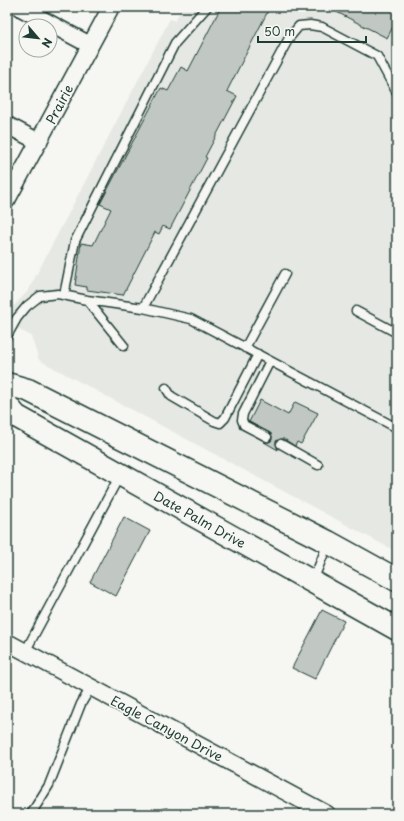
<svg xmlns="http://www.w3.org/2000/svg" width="404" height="821" viewBox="0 0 404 821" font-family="'Playpen Sans',sans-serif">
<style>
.built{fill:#e6e8e4}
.building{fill:#c1c8c3;stroke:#1f3d34}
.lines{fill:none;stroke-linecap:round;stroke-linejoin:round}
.service-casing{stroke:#1f3d34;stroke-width:11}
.minor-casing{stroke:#1f3d34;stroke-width:19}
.secondary-casing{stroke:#1f3d34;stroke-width:25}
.service{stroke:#f6f6f2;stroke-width:8}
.minor{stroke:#f6f6f2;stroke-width:16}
.secondary{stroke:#f6f6f2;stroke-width:22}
.labels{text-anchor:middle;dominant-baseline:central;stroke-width:3.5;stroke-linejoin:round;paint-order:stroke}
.street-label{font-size:13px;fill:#1f3d34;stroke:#f6f6f2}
</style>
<rect width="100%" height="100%" fill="#f6f6f2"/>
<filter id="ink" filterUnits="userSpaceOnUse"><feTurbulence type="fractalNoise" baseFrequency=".025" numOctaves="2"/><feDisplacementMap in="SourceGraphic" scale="8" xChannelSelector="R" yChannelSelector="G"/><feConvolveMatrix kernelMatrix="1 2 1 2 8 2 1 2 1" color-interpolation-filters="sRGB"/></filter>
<g filter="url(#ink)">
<path class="built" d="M 182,7 L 397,7 L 397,552 L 39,360 L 31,336 L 7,323 L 7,318 L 12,308 L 28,291 L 170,19 L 175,21 Z"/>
<path class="building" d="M 221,7 L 270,7 L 227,91 L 237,96 L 205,157 L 207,158 L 170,229 L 163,226 L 159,234 L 155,232 L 123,295 L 87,290 L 87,287 L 75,285 L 81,243 L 93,245 L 111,209 L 100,204 L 161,88 L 168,91 L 181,67 L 188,71 Z
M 327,7 L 397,7 L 397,19 L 387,38 Z
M 260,400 L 288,415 L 295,402 L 318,413 L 301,444 L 297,442 L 295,446 L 284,439 L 281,439 L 276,441 L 276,444 L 278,450 L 264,442 L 270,442 L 272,440 L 272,436 L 271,434 L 249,422 Z
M 124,517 L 150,531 L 116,596 L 90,582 Z
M 322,610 L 344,621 L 315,679 L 292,668 Z"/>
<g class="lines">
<g class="service-casing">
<path id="service" d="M 64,295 L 75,241 L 175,43 L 207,7
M 87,300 L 124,346
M 143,308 L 289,38 L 299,26 L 310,25 L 322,27 L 377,56 L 397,93
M 356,311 L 397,333
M 7,336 L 17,318 L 27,306 L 40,296 L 58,294 L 87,300 L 143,308 L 191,319 L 397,428
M 245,348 L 285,274
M 166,388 L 171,396 L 214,421 L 220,423 L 225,418 L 258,354
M 267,437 L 244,425 L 242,420 L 243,414 L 270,361
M 281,444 L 318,465
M 313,581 L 328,543
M 25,652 L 120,475
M 31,814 L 49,785 L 81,704 L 91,687
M 165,814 L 166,813"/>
</g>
<g class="minor-casing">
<path id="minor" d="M 19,7 L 90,45
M 7,125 L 39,142
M 7,200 L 111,7
M 7,642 L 327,814"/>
</g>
<g class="secondary-casing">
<path id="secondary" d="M 7,384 L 28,390 L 328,542 L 397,580
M 7,405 L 16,416 L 397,629"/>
</g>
<use href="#service" class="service"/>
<use href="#minor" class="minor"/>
<use href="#secondary" class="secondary"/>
</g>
</g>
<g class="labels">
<g class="street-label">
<text transform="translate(59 104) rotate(-62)">Prairie</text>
<text transform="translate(200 519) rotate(29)">Date Palm Drive</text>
<text transform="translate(167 728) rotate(28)">Eagle Canyon Drive</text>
</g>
</g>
<rect width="404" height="821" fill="none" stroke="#f6f6f2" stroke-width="24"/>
<rect x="12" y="12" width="380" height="797" fill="none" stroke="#1f3d34" stroke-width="1.5" filter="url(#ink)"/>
<g transform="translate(38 38) rotate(118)"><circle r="19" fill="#f6f6f2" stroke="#a0aca6"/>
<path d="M0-3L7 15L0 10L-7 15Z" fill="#1f3d34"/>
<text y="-6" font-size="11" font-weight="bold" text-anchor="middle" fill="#1f3d34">N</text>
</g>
<path d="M258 36v6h108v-6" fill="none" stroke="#1f3d34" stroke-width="2"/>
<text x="264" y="36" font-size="12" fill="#1f3d34" stroke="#f6f6f2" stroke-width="3" paint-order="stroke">50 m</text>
</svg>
